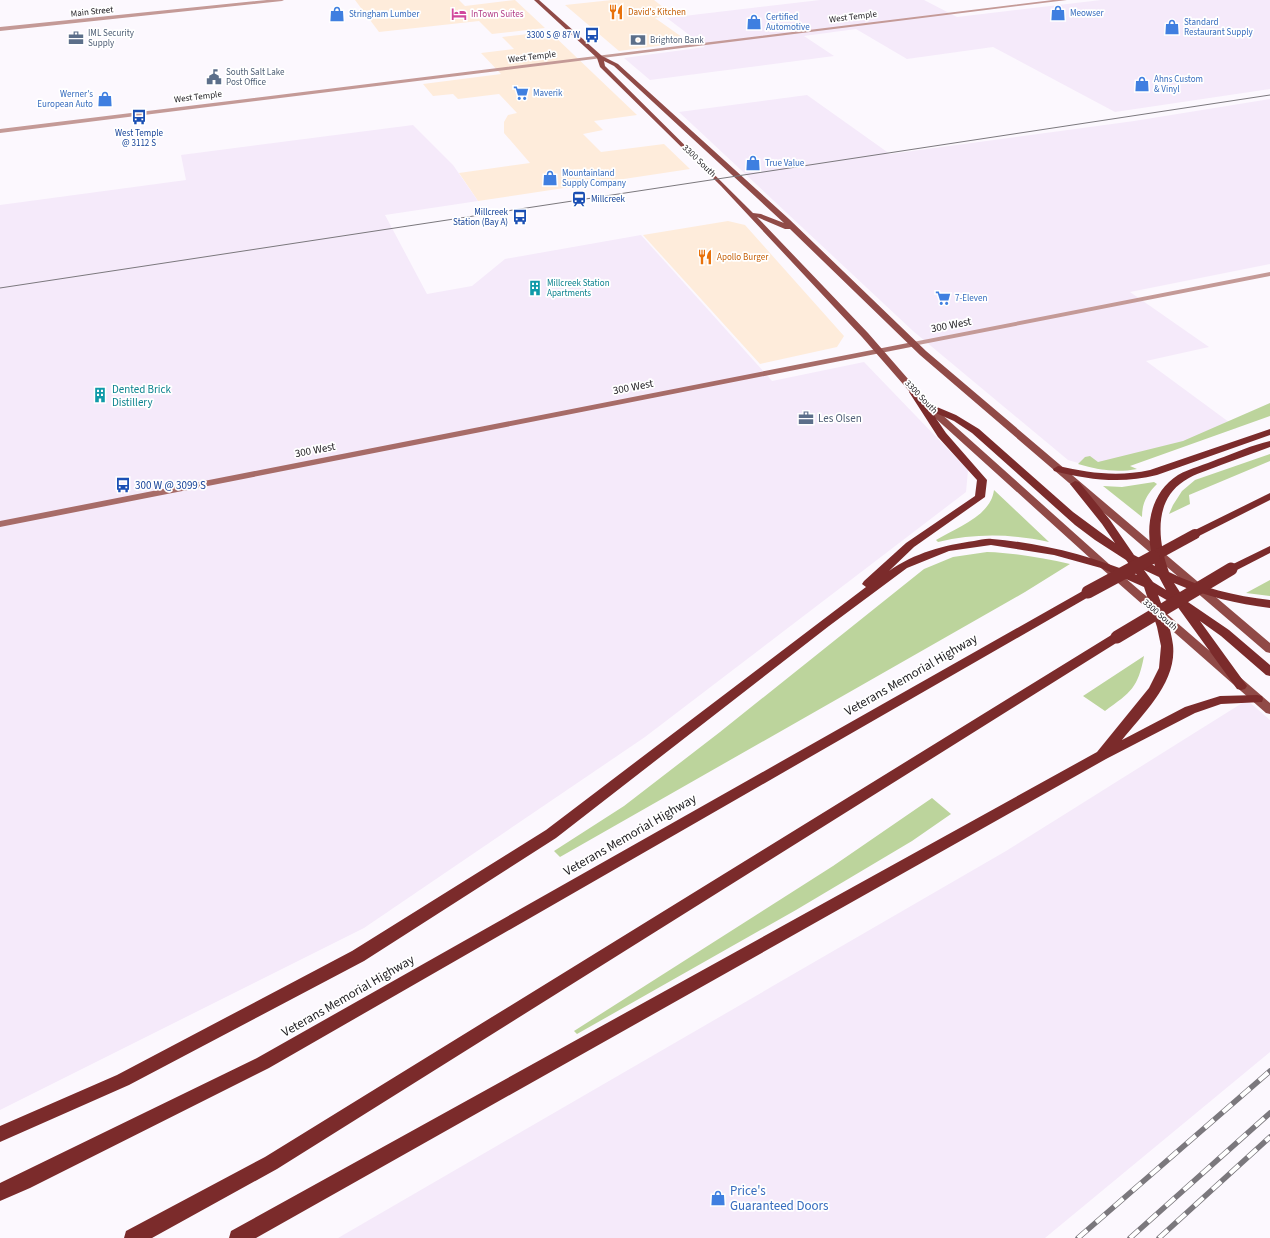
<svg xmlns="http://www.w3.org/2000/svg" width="1270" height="1238" viewBox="0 0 1270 1238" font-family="'Source Sans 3',sans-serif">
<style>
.commercial{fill:#feecdb}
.built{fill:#f5eafa}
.green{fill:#bcd49c}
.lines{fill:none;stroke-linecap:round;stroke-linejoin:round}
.tertiary{fill:#c49a97;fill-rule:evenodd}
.secondary{fill:#a76c68;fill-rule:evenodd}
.primary{fill:#904a47;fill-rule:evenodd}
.motorway{fill:#7b2b2b;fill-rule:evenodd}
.tram{stroke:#7b787d;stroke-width:1}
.rail-casing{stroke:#7b787d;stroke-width:5.5}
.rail{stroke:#fff;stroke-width:4;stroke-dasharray:12;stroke-linecap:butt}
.motorway-bridge-far1{stroke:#7b2b2b;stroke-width:10}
.motorway-bridge{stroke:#7b2b2b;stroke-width:13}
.labels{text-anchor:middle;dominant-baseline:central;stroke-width:3.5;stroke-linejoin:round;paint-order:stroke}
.far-street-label{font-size:9px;fill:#1e1c20;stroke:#fff}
.far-food-label{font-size:9px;fill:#c56008;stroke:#fff;text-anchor:start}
.far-shop-label{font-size:9px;fill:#366cbe;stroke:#fff;text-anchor:start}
.far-hotel-label{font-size:9px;fill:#b23c85;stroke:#fff;text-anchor:start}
.far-service-label{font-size:9px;fill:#4e5e75;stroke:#fff;text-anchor:start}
.far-transit-label{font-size:9px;fill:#164399;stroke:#fff;text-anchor:end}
.far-culture-label{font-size:9px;fill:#0d838f;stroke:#fff;text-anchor:start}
.street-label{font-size:11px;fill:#1e1c20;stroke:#fff}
.culture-label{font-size:11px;fill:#0d838f;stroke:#fff;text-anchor:start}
.service-label{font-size:11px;fill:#4e5e75;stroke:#fff;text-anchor:start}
.transit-label{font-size:11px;fill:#164399;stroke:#fff;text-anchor:start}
.near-street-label{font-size:13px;fill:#1e1c20;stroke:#fff}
.near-shop-label{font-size:13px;fill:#366cbe;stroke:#fff;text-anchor:start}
</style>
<rect width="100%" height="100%" fill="#fcf8fe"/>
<path class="commercial" d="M 355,0 L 459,0 L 465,6 L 515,0 L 545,28 L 492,34 L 479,21 L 379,32 Z
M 612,0 L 654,0 L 673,15 L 655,18 L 689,42 L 619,51 L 565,5 Z
M 547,32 L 551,33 L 637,115 L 594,121 L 603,130 L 583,134 L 601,152 L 664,144 L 690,169 L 478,201 L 459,173 L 530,163 L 504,133 L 504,122 L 508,115 L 517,113 L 499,94 L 458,99 L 453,94 L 433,96 L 423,84 L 501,74 L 481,53 L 514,49 L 502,37 Z
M 728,221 L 745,225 L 844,336 L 837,347 L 760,364 L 643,235 Z"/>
<path class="built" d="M 820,0 L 924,0 L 957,17 L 1101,0 L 1270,0 L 1270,89 L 1115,112 L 993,47 L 907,59 L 856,29 L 804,36 L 834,56 L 650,80 L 624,58 L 705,47 L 667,18 Z
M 807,95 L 890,154 L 1134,121 L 1270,99 L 1270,264 L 1130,292 L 1209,347 L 1146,361 L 1237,428 L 1102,470 L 1068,460 L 913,331 L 679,112 Z
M 413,125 L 453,165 L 478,201 L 385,215 L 427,294 L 472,286 L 505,259 L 641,235 L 772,381 L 864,362 L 968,470 L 966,492 L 645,737 L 364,928 L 0,1110 L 0,205 L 186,180 L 181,155 Z
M 1247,700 L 1270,720 L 1270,1052 L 1045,1238 L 338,1238 L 1006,851 Z"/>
<path class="green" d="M 1270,403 L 1270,416 L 1130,466 L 1137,469 C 1117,473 1098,470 1078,464 L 1085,457 L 1090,456 L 1098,462 L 1183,441 Z
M 1270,454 L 1270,461 L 1189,495 L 1190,504 L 1169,514 L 1173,505 L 1182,491 L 1195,480 Z
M 1154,482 L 1157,484 C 1147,494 1142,503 1142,517 L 1103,486 L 1122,487 Z
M 994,490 L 1049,542 C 1012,534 976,533 938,542 L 936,540 C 956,528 991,516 994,490 Z
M 987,552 C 1016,553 1043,558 1070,564 L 1025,592 L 560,857 L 554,851 L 624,806 L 720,732 L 924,569 L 953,557 Z
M 1270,580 L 1270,596 L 1246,593 Z
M 1144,656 C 1138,688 1131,692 1105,711 L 1083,696 Z
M 932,798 L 951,814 L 912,841 L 796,910 L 577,1034 L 574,1031 L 833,866 Z"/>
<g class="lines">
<path class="tertiary" d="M 267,0 L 284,0 L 282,1 L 0,31 L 0,27 Z
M 1053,0 L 1067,0 L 0,133 L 0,129 Z
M 1270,272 L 1270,276 L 913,346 L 909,344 L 913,342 Z"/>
<path class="secondary" d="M 913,342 L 917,344 L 916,346 L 0,527 L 0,521 Z"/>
<path class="primary" d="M 534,0 L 539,0 L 602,56 L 618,64 L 789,219 L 926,351 L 1270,643 L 1270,653 L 1266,652 L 920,355 L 790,229 L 785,229 L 757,217 L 868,333 L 929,403 L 1109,564 L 1270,703 L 1270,714 L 1266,713 L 1101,568 L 923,407 L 862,337 L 721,186 L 600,67 L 597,58 ZM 604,61 L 614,66 L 784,223 L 761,214 L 753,213 L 605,66 Z"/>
<path class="motorway" d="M 914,389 L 917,390 L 925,402 L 956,415 L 979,429 L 1073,512 L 1115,543 L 1102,524 L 1070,484 L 1075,481 L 1079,482 L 1110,520 L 1134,555 L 1155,566 C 1144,534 1147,495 1178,475 C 1190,468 1205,465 1218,459 C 1235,453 1252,445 1270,441 L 1270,447 C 1254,453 1237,459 1221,465 C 1209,470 1196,473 1184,481 C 1153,501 1158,542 1169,572 C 1201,588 1235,596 1270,600 L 1270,608 C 1237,604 1205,596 1174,583 L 1185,600 L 1229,630 L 1270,665 L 1270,676 L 1266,675 L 1221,636 L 1200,621 L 1247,686 L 1245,689 L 1241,690 L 1237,689 L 1177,606 L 1158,595 C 1164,611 1171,628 1173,645 C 1177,683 1143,713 1122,740 L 1185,707 L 1220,696 L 1257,695 L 1262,696 L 1263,699 L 1262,702 L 1221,704 L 1195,713 L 1106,759 L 256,1238 L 229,1238 L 231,1231 L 1097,752 L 1149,688 L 1159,668 L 1161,646 L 1157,627 L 1144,587 L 1101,568 L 1054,555 L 991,545 L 949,551 L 907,568 L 829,626 L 556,838 L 364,961 L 129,1085 L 0,1142 L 0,1126 L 117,1075 L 352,951 L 546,830 L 866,587 L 862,584 L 864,581 L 906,543 L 975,496 L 977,480 L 938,437 L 909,392 ZM 931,411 L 954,421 L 972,433 L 1075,525 L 1095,540 L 1126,560 L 1137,575 C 1091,556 1042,543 992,539 C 987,538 980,540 974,541 C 945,545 914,553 889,571 L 914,547 L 985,497 L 987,480 L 946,433 ZM 1144,570 L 1159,577 L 1166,590 L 1153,582 Z
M 1270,429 L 1270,435 L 1157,475 C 1122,484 1089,480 1054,471 L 1053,469 L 1058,466 C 1089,473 1118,477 1150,470 Z
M 1270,493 L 1270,500 L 1199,536 L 1191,536 L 1189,534 L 1191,532 Z
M 1270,546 L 1270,553 L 1235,571 L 1227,571 L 1225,569 L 1227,567 Z
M 1088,588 L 1092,589 L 1094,592 L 1092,595 L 269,1068 L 30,1188 L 0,1201 L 0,1183 L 257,1058 Z
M 1117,633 L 1121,634 L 1123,637 L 1121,640 L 277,1169 L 152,1238 L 124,1238 L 126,1231 L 265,1157 L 1113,634 Z"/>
<path class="tram" d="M 0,288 L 1270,95"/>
<g class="rail-casing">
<path id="rail" d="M 1078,1238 L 1270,1071
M 1130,1238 L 1270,1113
M 1159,1238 L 1270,1137"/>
</g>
<use href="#rail" class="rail"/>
<path class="motorway-bridge-far1" d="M 1151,558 L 1195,534"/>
<path class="motorway-bridge" d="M 1088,592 L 1153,557
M 1117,637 L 1231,569"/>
</g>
<defs>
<g id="restaurant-bare" transform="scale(1.2)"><path d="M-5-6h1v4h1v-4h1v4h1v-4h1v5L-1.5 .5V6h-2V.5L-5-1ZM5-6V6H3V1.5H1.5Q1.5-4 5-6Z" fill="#e8710a" stroke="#fff" stroke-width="2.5" paint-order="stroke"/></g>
<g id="shop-bare" transform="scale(1.2)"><path d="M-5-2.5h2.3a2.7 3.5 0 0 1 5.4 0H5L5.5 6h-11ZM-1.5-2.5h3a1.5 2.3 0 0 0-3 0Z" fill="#3f7fe0" stroke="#fff" stroke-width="2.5" paint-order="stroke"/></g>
<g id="hotel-bare" transform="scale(1.2)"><path d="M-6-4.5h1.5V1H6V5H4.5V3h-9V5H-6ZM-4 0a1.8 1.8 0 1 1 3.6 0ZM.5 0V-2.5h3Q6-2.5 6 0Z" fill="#d1479c" stroke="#fff" stroke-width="2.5" paint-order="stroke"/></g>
<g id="bus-bare" transform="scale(1.2)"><path d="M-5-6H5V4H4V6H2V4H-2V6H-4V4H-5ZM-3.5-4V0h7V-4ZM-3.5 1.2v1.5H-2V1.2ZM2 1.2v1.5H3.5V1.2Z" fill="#1a4fb4" stroke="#fff" stroke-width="2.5" paint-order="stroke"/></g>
<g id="office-bare" transform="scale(1.2)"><path d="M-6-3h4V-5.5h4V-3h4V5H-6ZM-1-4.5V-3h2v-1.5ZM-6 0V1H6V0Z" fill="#5c6f8a" stroke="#fff" stroke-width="2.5" paint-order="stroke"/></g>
<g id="bank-bare" transform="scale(1.2)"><path d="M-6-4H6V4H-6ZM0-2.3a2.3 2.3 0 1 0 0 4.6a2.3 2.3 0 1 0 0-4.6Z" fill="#5c6f8a" stroke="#fff" stroke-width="2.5" paint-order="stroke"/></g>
<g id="civic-bare" transform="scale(1.2)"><path d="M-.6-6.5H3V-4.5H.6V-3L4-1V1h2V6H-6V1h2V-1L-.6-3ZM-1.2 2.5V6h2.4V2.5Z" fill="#5c6f8a" stroke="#fff" stroke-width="2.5" paint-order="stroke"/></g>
<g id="supermarket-bare" transform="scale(1.2)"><path d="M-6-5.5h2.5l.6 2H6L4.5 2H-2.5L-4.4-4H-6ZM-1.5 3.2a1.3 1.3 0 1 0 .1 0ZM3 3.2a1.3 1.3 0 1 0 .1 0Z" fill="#3f7fe0" stroke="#fff" stroke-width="2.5" paint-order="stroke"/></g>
<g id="station-bare" transform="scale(1.2)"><path d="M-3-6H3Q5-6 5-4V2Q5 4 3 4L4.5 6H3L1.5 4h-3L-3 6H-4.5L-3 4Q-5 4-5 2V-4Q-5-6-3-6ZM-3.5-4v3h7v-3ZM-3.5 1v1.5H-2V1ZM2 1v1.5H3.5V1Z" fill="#1a4fb4" stroke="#fff" stroke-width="2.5" paint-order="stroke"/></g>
<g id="building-bare" transform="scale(1.2)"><path d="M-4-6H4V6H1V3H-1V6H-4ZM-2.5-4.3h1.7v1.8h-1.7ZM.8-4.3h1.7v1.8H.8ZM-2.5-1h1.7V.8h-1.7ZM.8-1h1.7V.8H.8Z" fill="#0f9aa8" stroke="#fff" stroke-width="2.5" paint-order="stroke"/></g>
</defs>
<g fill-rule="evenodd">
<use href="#restaurant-bare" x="616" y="12"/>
<use href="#shop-bare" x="1058" y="13"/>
<use href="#shop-bare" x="337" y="14"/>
<use href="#hotel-bare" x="459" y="14"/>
<use href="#shop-bare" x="754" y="22"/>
<use href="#shop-bare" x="1172" y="27"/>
<use href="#bus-bare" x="592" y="35"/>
<use href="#office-bare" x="76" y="38"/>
<use href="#bank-bare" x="638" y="40"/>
<use href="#civic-bare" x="214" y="77"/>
<use href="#shop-bare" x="1142" y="84"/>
<use href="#supermarket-bare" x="521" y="93"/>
<use href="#shop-bare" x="105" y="99"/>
<use href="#bus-bare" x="139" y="117"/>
<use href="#shop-bare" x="753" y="163"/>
<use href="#shop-bare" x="550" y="178"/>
<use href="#station-bare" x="579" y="199"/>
<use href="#bus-bare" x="520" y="217"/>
<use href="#restaurant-bare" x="705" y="257"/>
<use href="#building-bare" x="535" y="288"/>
<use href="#supermarket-bare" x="943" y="298"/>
<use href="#building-bare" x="100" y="395"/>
<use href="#office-bare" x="806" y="418"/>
<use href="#bus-bare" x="123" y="485"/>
<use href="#shop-bare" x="718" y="1198"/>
</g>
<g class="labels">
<g class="far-street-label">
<text transform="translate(92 12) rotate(-6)">Main Street</text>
<text transform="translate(853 17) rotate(-7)">West Temple</text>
<text transform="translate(532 57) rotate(-7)">West Temple</text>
<text transform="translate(198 97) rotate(-7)">West Temple</text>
<text transform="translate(699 161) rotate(44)">3300 South</text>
<text transform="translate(921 397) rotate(46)">3300 South</text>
<text transform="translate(1160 615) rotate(41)">3300 South</text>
</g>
<g class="far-food-label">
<text x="628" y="12">David's Kitchen</text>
<text x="717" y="257">Apollo Burger</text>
</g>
<g class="far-shop-label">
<text x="1070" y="13">Meowser</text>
<text x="349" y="14">Stringham Lumber</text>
<text x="766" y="17">Certified<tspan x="766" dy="10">Automotive</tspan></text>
<text x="1184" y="22">Standard<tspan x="1184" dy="10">Restaurant Supply</tspan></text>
<text x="1154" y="79">Ahns Custom<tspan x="1154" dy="10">&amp; Vinyl</tspan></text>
<text x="533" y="93">Maverik</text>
<text x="93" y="94" text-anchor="end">Werner's<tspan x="93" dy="10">European Auto</tspan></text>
<text x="765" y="163">True Value</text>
<text x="562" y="173">Mountainland<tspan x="562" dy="10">Supply Company</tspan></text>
<text x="955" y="298">7-Eleven</text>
</g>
<g class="far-hotel-label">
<text x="471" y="14">InTown Suites</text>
</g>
<g class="far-service-label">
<text x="88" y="33">IML Security<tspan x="88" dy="10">Supply</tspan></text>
<text x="650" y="40">Brighton Bank</text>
<text x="226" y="72">South Salt Lake<tspan x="226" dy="10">Post Office</tspan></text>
</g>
<g class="far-transit-label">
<text x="580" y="35">3300 S @ 87 W</text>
<text x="139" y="133" text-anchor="middle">West Temple<tspan x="139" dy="10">@ 3112 S</tspan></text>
<text x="591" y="199" text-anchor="start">Millcreek</text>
<text x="508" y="212">Millcreek<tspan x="508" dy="10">Station (Bay A)</tspan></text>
</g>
<g class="far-culture-label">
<text x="547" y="283">Millcreek Station<tspan x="547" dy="10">Apartments</tspan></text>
</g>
<g class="street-label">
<text transform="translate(951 325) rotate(-11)">300 West</text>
<text transform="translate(633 387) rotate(-11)">300 West</text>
<text transform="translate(315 450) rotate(-11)">300 West</text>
</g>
<g class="culture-label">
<text x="112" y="389">Dented Brick<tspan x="112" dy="13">Distillery</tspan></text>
</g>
<g class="service-label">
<text x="818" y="418">Les Olsen</text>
</g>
<g class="transit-label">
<text x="135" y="485">300 W @ 3099 S</text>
</g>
<g class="near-street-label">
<text transform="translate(911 675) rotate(-30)">Veterans Memorial Highway</text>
<text transform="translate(630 835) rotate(-30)">Veterans Memorial Highway</text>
<text transform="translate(348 996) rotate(-30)">Veterans Memorial Highway</text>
</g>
<g class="near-shop-label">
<text x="730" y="1191">Price's<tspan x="730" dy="15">Guaranteed Doors</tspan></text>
</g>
</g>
</svg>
